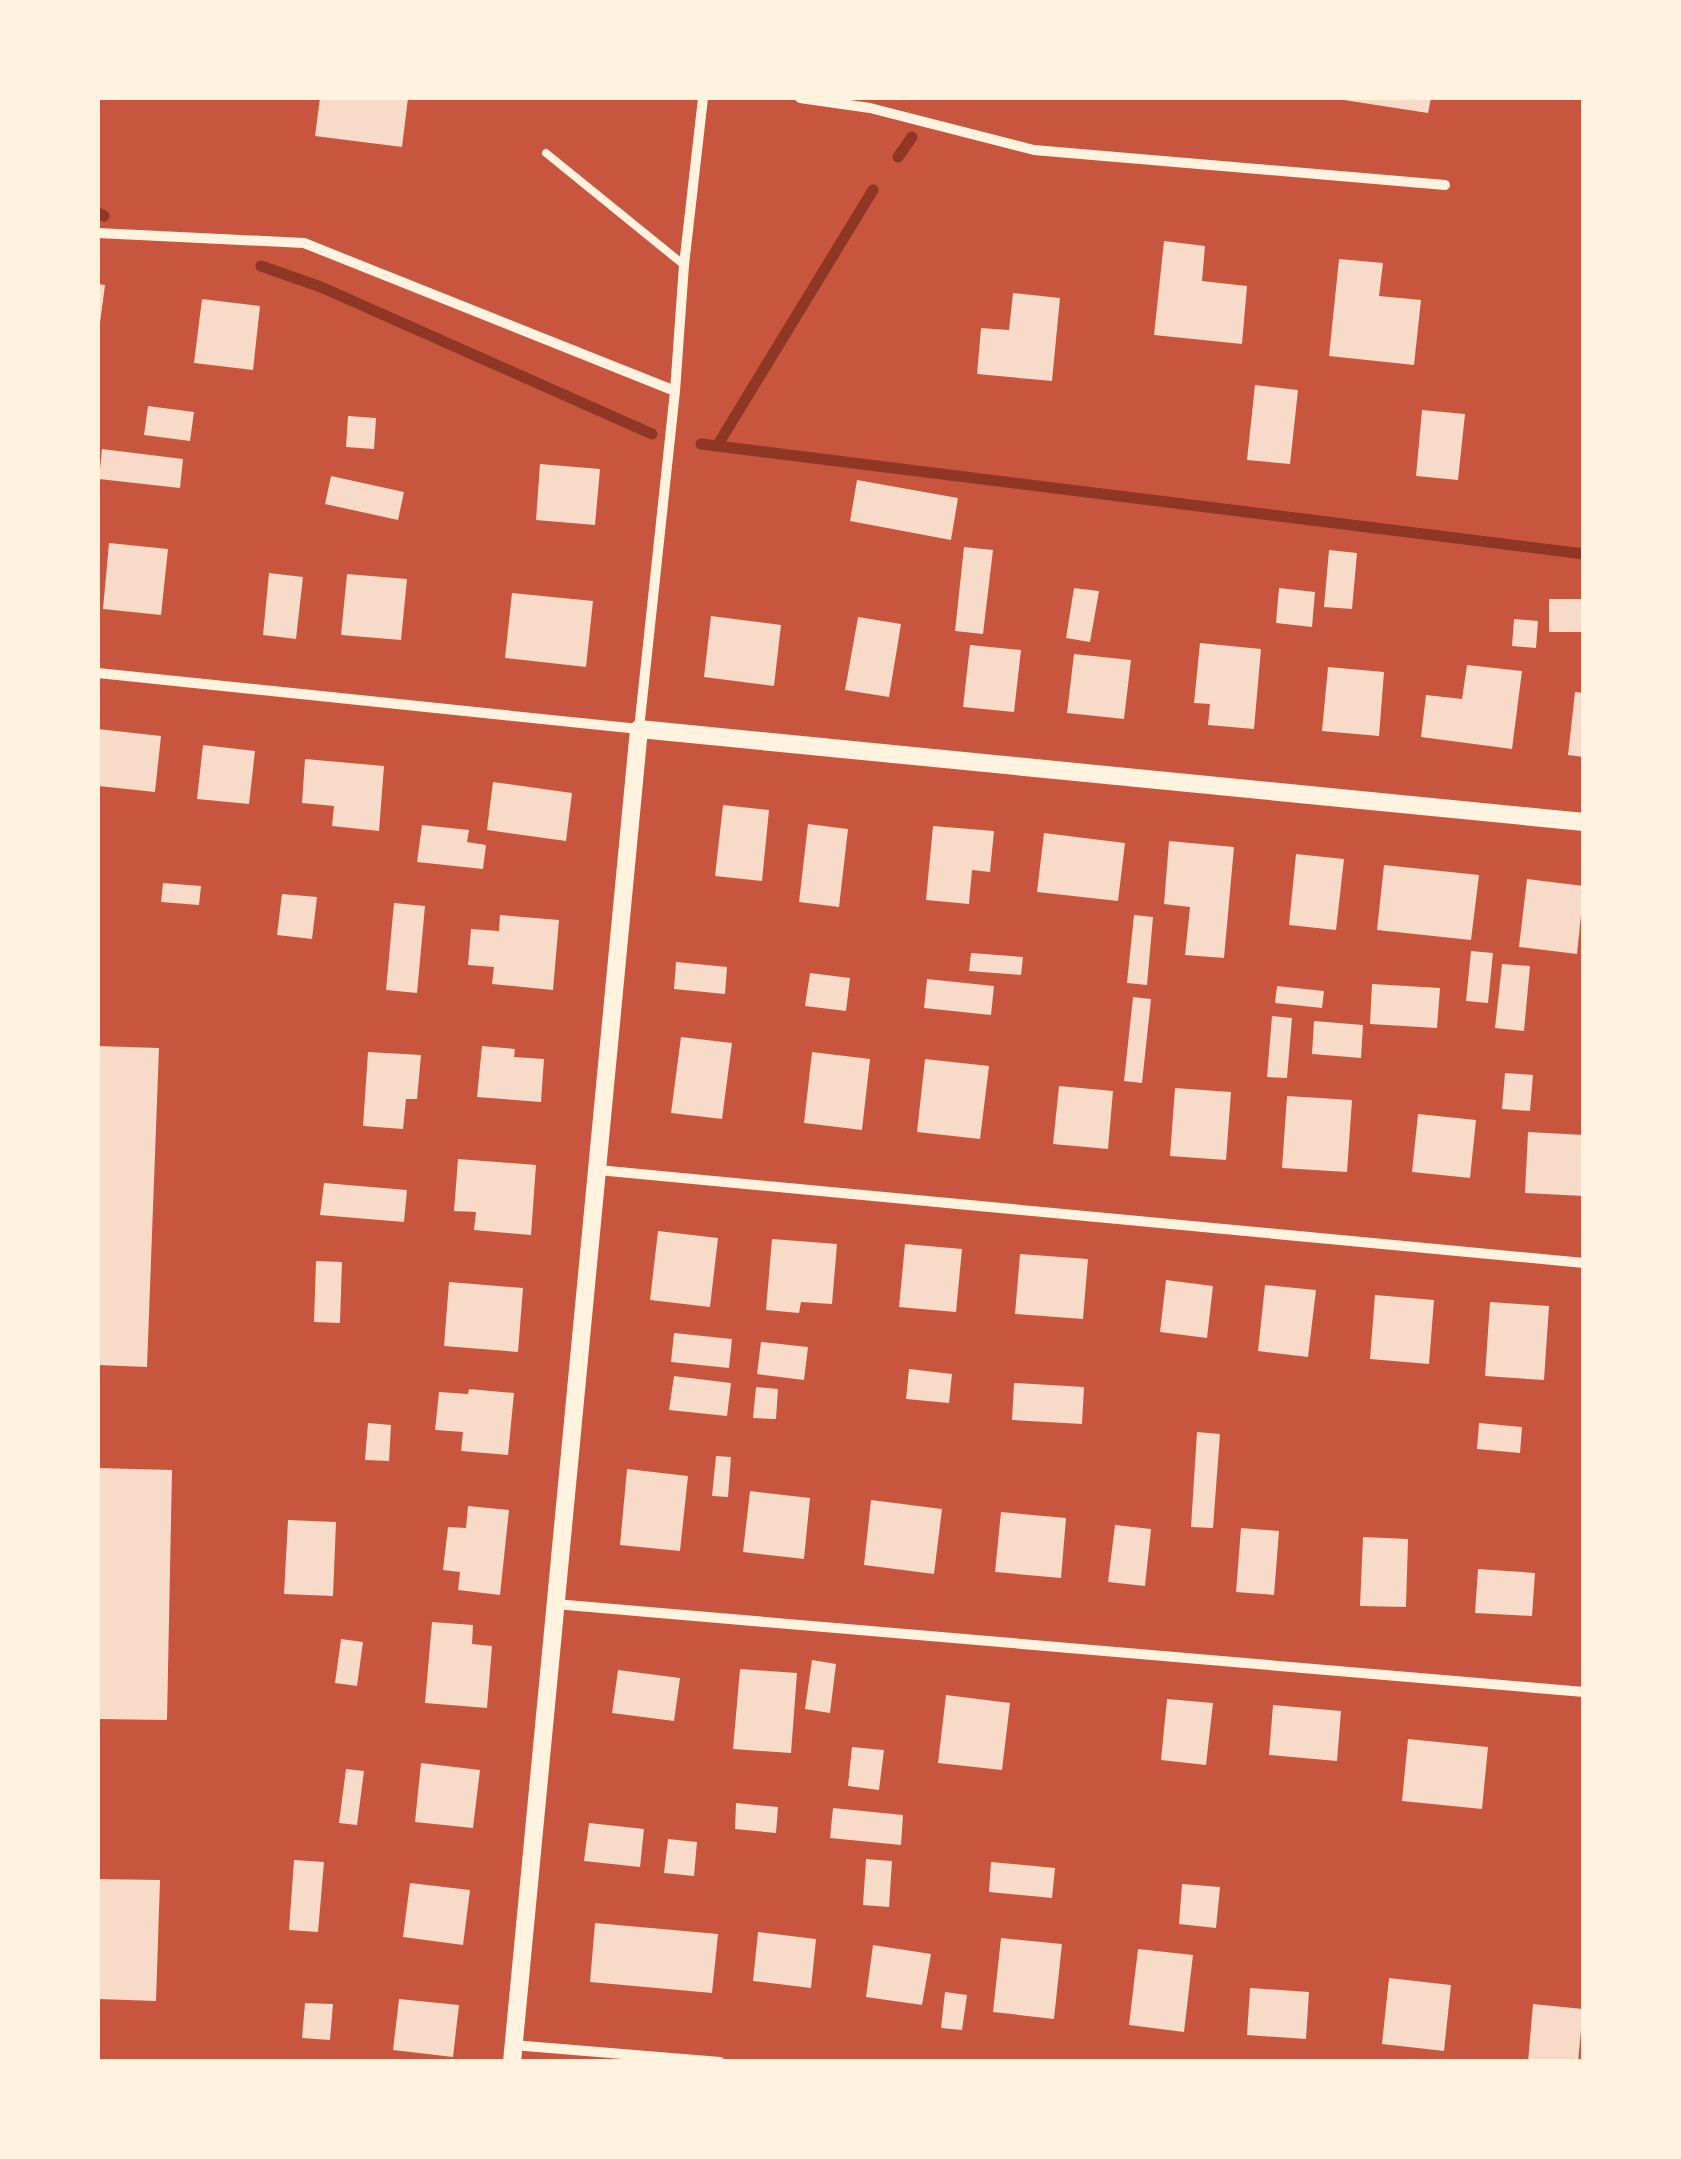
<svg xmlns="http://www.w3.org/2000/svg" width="1681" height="2159" viewBox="0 0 1681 2159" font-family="Inter,sans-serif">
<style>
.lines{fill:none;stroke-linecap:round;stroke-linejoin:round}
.stream{stroke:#8f3625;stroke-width:11}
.building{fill:#f7dbc8}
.service{stroke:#fff3e0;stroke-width:8}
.minor{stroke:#fff3e0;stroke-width:10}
.tertiary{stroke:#fff3e0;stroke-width:18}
</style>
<rect width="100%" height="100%" fill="#c8553d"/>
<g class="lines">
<path class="stream" d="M 898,157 L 912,137
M 98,213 L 104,216
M 261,266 L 321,287 L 652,434
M 701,444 L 1584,554
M 717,446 L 873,190"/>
</g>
<path class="building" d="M 320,98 L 408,98 L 402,147 L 315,136 Z
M 1345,98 L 1431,98 L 1428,113 L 1344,100 Z
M 1164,241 L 1205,246 L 1202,281 L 1247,286 L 1242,344 L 1154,335 Z
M 1339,259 L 1383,263 L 1379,296 L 1421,300 L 1414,365 L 1329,356 Z
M 98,284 L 105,285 L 100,323 L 98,323 Z
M 1013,293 L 1060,298 L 1052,381 L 977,374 L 981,328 L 1009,330 Z
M 202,299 L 260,306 L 253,370 L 194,363 Z
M 1255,385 L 1298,390 L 1290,464 L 1247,460 Z
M 148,406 L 194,412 L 190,441 L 144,435 Z
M 1422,410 L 1465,414 L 1458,480 L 1416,476 Z
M 348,416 L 376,418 L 374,449 L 346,447 Z
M 102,449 L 183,459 L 180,488 L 99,479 Z
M 540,464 L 600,469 L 595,525 L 536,520 Z
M 331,476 L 404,492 L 398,520 L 325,504 Z
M 857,480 L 958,498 L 951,540 L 850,521 Z
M 109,543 L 168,549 L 161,615 L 103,609 Z
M 964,547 L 993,550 L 983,634 L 955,631 Z
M 1329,550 L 1357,553 L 1352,609 L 1324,607 Z
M 269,573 L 303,577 L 296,639 L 263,635 Z
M 347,574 L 407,579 L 401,640 L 341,635 Z
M 1074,588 L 1099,591 L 1090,642 L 1066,638 Z
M 1279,588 L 1315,592 L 1312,627 L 1276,623 Z
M 512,593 L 593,601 L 586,667 L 505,658 Z
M 1549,599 L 1584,599 L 1584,632 L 1549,632 Z
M 711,616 L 781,625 L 774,686 L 704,677 Z
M 858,617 L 901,624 L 889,697 L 845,690 Z
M 1514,619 L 1538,621 L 1536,648 L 1512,646 Z
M 1200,643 L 1261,649 L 1254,729 L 1208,725 L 1210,704 L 1194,703 Z
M 970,645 L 1021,650 L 1014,712 L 963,707 Z
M 1074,654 L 1131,660 L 1124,719 L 1067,713 Z
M 1467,665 L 1522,671 L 1512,749 L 1421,737 L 1426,695 L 1462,699 Z
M 1328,667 L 1384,672 L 1379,736 L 1322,731 Z
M 1575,692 L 1584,693 L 1584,757 L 1568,755 Z
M 98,729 L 161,736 L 155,792 L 98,786 Z
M 203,745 L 255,751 L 249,804 L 197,799 Z
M 305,759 L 384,766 L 379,831 L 332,826 L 334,806 L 302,803 Z
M 493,782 L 572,793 L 566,841 L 487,830 Z
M 723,805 L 769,810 L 762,881 L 715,876 Z
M 808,824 L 848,829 L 839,907 L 799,902 Z
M 422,825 L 469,830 L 467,842 L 486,845 L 483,869 L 417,862 Z
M 933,826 L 994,831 L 990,872 L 972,870 L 969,904 L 926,900 Z
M 1044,833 L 1125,843 L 1118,901 L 1037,892 Z
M 1169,841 L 1234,847 L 1224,958 L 1185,955 L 1190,907 L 1164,904 Z
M 1296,854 L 1344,859 L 1336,930 L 1289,925 Z
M 1384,865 L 1479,875 L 1471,940 L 1377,930 Z
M 1527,879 L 1584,886 L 1577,954 L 1519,947 Z
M 163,883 L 201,886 L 199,905 L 161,902 Z
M 282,894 L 317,897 L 312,939 L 277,935 Z
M 394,903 L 425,906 L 417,993 L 386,990 Z
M 500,915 L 559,920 L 553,990 L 492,984 L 494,967 L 468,965 L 471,929 L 499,931 Z
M 1134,915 L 1153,917 L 1147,985 L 1127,983 Z
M 1471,951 L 1493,953 L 1488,1003 L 1466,1001 Z
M 971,953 L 1023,957 L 1021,975 L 969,971 Z
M 676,962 L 727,967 L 725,994 L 674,989 Z
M 1502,964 L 1530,966 L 1524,1031 L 1495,1028 Z
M 810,973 L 850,978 L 846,1011 L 805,1006 Z
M 927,979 L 994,986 L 991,1015 L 924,1008 Z
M 1372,984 L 1440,988 L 1437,1028 L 1370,1024 Z
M 1277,986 L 1324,991 L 1322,1008 L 1275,1003 Z
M 1133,997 L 1151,999 L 1142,1083 L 1124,1081 Z
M 1272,1016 L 1292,1018 L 1287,1078 L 1267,1077 Z
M 1314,1021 L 1363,1025 L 1361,1058 L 1312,1054 Z
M 681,1037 L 732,1043 L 722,1119 L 671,1113 Z
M 98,1046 L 159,1048 L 147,1367 L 98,1365 Z
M 482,1046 L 515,1049 L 514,1057 L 544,1059 L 541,1102 L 477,1097 Z
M 368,1052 L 421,1055 L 417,1099 L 406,1099 L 403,1129 L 363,1126 Z
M 812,1052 L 870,1059 L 862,1130 L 804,1123 Z
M 925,1059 L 989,1066 L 980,1139 L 917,1132 Z
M 1505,1073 L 1533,1075 L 1530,1111 L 1502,1109 Z
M 1059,1086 L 1113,1091 L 1108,1149 L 1053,1144 Z
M 1175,1088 L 1231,1092 L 1226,1160 L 1170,1156 Z
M 1287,1096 L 1352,1100 L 1347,1172 L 1282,1168 Z
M 1418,1114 L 1476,1120 L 1470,1178 L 1412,1172 Z
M 1528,1132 L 1584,1135 L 1584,1196 L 1525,1193 Z
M 458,1159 L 536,1165 L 531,1235 L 474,1230 L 476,1212 L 454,1211 Z
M 324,1183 L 407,1190 L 404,1222 L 320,1215 Z
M 658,1231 L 718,1238 L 710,1307 L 650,1300 Z
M 772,1239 L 837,1244 L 832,1304 L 801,1302 L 799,1313 L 766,1310 Z
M 905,1244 L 962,1249 L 956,1312 L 899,1307 Z
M 1020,1254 L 1088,1259 L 1083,1319 L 1015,1314 Z
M 316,1261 L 342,1262 L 340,1323 L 314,1322 Z
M 1166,1280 L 1213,1286 L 1207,1338 L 1160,1332 Z
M 449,1282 L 523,1288 L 518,1352 L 444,1346 Z
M 1265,1285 L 1316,1290 L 1308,1357 L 1258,1351 Z
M 1375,1295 L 1434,1300 L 1429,1364 L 1370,1359 Z
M 1490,1302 L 1549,1306 L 1544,1380 L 1485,1376 Z
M 674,1333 L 732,1339 L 729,1368 L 671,1362 Z
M 761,1342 L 808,1347 L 804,1380 L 757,1374 Z
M 909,1369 L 952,1374 L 949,1403 L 906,1399 Z
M 674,1376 L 731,1383 L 727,1416 L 669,1410 Z
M 1014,1383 L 1084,1387 L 1082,1424 L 1012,1420 Z
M 756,1387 L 778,1389 L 776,1419 L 753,1418 Z
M 469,1389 L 514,1393 L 508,1455 L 461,1451 L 463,1432 L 435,1430 L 439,1392 L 468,1394 Z
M 368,1423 L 391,1425 L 389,1461 L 365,1460 Z
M 1479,1423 L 1522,1427 L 1520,1453 L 1477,1449 Z
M 1197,1432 L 1220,1434 L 1213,1528 L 1191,1527 Z
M 716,1456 L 731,1457 L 728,1497 L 712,1496 Z
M 98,1468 L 172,1470 L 167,1720 L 98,1719 Z
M 627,1469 L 688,1476 L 680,1551 L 620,1545 Z
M 750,1491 L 810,1498 L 804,1559 L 743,1552 Z
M 871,1500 L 942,1509 L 934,1574 L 864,1565 Z
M 468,1506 L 509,1510 L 500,1595 L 458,1590 L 460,1572 L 443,1570 L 448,1527 L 466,1528 Z
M 1001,1512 L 1066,1518 L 1061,1578 L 995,1572 Z
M 288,1520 L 336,1522 L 333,1596 L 284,1594 Z
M 1115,1525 L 1151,1529 L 1145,1586 L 1108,1582 Z
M 1241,1528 L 1279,1531 L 1274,1595 L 1236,1592 Z
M 1363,1537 L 1408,1539 L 1406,1607 L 1360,1606 Z
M 1478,1569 L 1535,1573 L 1532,1616 L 1475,1613 Z
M 432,1622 L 473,1625 L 472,1644 L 492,1646 L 487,1708 L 425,1703 Z
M 341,1639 L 363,1642 L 357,1686 L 335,1683 Z
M 812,1660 L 836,1664 L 830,1713 L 805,1709 Z
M 740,1669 L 797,1673 L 791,1753 L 733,1749 Z
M 618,1670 L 680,1678 L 674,1721 L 612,1713 Z
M 946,1695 L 1010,1703 L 1002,1770 L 938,1763 Z
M 1167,1699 L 1213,1703 L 1206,1765 L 1161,1760 Z
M 1273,1705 L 1341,1711 L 1337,1761 L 1269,1755 Z
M 1408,1739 L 1488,1747 L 1482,1809 L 1402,1801 Z
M 852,1747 L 884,1750 L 879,1790 L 848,1786 Z
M 421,1763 L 480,1770 L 473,1828 L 415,1822 Z
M 346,1769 L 364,1771 L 357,1825 L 339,1823 Z
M 736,1803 L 778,1807 L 776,1833 L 735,1829 Z
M 833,1808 L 903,1815 L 901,1845 L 830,1838 Z
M 589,1823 L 644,1829 L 640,1867 L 584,1861 Z
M 668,1839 L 697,1842 L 694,1876 L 664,1873 Z
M 866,1859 L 892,1861 L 889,1907 L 863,1905 Z
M 294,1860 L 324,1862 L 318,1932 L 289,1930 Z
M 991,1862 L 1055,1868 L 1052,1898 L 989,1892 Z
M 98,1879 L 160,1880 L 156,2001 L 98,1999 Z
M 410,1883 L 470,1890 L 463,1945 L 403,1937 Z
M 1182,1884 L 1220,1887 L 1216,1928 L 1179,1924 Z
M 595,1923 L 718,1934 L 712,1993 L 590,1982 Z
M 758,1932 L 816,1939 L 811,1988 L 753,1981 Z
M 1001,1938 L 1062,1944 L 1054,2019 L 993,2012 Z
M 873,1945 L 931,1954 L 922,2005 L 866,1997 Z
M 1138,1949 L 1193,1955 L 1184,2032 L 1129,2025 Z
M 1389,1978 L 1451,1985 L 1444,2051 L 1382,2044 Z
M 1250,1988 L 1309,1992 L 1306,2039 L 1247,2035 Z
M 945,1992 L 967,1995 L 962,2030 L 941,2028 Z
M 399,1999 L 459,2005 L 453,2057 L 393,2050 Z
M 305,2003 L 333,2004 L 330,2040 L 302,2038 Z
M 1533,2004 L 1583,2009 L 1578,2062 L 1528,2062 Z"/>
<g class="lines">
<path class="service" d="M 546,153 L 684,265"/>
<path class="minor" d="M 800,98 L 870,108 L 1034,150 L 1445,185
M 98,233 L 304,243 L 675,391
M 98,673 L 639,729 L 675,391 L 684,265 L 703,98
M 598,1170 L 1584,1263
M 555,1604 L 1584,1692
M 513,2045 L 720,2062"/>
<path class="tertiary" d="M 512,2062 L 639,729 L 1584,822"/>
</g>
<rect width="1681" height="2159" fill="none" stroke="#fff3e0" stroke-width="200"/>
</svg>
